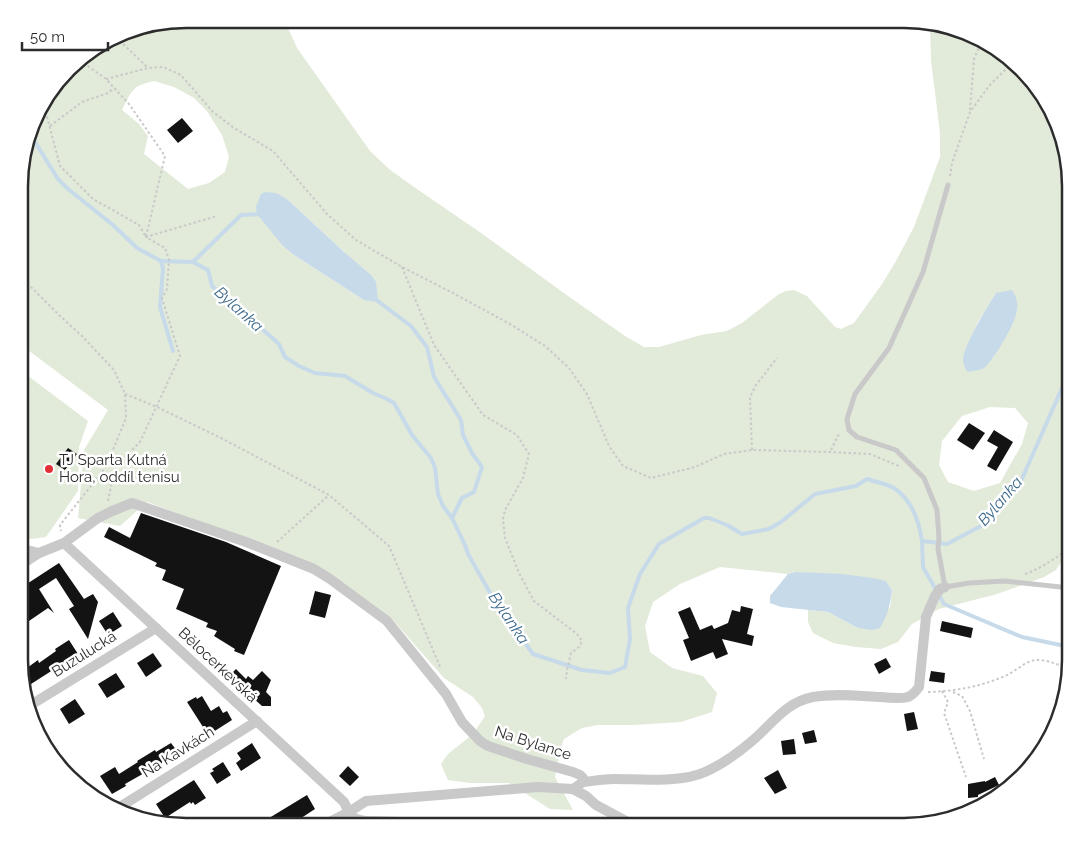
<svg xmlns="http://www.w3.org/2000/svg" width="1089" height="845" font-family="Raleway,sans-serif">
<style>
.green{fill:#e2ead9;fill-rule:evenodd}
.water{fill:#c6daea}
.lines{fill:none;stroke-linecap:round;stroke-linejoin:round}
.stream{stroke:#c6daea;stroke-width:4}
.building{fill:#131313}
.path{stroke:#c9c9c9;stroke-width:2;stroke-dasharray:2.5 2.5;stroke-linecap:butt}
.lane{stroke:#c9c9c9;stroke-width:5}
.street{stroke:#c9c9c9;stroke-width:10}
.poi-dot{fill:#e13037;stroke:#fff;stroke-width:2}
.labels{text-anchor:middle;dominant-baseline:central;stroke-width:5;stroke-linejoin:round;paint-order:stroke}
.poi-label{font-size:15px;fill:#2c2c2c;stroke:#fff;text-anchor:start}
.street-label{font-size:15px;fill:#2c2c2c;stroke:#fff}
.water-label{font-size:16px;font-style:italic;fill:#3d6a8c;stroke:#fff}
.rim{fill:none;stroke:#2c2c2c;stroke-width:2.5}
</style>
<rect width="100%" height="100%" fill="#fff"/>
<!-- green -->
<g class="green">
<path d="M 186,19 L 284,19 L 297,48 L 370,151 L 389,169 L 414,187 L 481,233 L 568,296 L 625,336 L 644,347 L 659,347 L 701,335 L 727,331 L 742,323 L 779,294 L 786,291 L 794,290 L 807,296 L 835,327 L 841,329 L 854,323 L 882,284 L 896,261 L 914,227 L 940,157 L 940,134 L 935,92 L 931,61 L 930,23 L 967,31 L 1014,60 L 1053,112 L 1070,185 L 1070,547 L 1056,570 L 1044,577 L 997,594 L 939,609 L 912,624 L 898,642 L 881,649 L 856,647 L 833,643 L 813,633 L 808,622 L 808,610 L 828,612 L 858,628 L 890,608 L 892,590 L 886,581 L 795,572 L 788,574 L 720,567 L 680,584 L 653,602 L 645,626 L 650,652 L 672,668 L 703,676 L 717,693 L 712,712 L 681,722 L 634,725 L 598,725 L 582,728 L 564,739 L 561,747 L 555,777 L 573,810 L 550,809 L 509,783 L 470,783 L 448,780 L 441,764 L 448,754 L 473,734 L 485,716 L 482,708 L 473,697 L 444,678 L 393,620 L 265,546 L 147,502 L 120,526 L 78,518 L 84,450 L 108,410 L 20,344 L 20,163 L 41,102 L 76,60 L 132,28 ZM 154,81 L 174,87 L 194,98 L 207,111 L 222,135 L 229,157 L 225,172 L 209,183 L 188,189 L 144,154 L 148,136 L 139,124 L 122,110 C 132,91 131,86 154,81 ZM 287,199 L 344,252 L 364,300 L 294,255 L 283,246 ZM 996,293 L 1017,311 L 1008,332 L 993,358 L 965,353 L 978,322 ZM 990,407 L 1015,408 L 1028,423 L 1022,444 L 1000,483 L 974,491 L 948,482 L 939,465 L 942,441 L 962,416 Z"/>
<polygon points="20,370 88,421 79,447 78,491 46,537 31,539 19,537"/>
</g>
<!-- water -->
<g class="water">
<polygon points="265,192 276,193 287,199 344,252 371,275 376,282 378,302 364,300 294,255 283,246 257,214 256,207 261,194"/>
<path d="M 1012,290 C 1016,296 1018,302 1017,309 C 1017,321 994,360 984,368 C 980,370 973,371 968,372 C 965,369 964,366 963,361 C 963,346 987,307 996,293 Z"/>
<path d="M 795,572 L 842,574 L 873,578 L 886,581 L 892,590 C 890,606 888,614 880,628 L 872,630 L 858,628 L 828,612 L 781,607 L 770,603 L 770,596 L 788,574 Z"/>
</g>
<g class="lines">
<!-- stream -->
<g class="stream">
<path d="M 30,134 L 58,179 L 68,189 L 113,225 L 137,248 L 161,261 L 193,262 L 208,270 L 212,286 L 251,319 L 279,344 L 285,357 L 299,366 L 315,373 L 345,376 L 373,393 L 387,399 L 394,403 L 412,435 L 431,458 L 435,468 L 438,494 L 443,506 L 452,518 L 465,545 L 468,554 L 493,598 L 533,654 L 582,670 L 610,673 L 625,667 L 630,639 L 628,608 L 640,574 L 659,544 L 704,518 L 709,518 L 727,525 L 742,534 L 769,529 L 781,522 L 815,494 L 856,486 L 867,479 C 876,482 887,484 894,488 C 912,500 919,521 922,541 L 947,544 L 981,526 L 1021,481 L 1070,370"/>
<polyline points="161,261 163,269 160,307 173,351"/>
<polyline points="193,262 241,215 263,214"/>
<polyline points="375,299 411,326 427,347 434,377 461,420 463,435 472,453 482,467 474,492 462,498 452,518"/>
<polyline points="922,541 923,567 944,604 1022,637 1070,647"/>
</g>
</g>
<!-- building -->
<g class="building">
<polygon points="182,118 193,131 178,143 167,130"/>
<polygon points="969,423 985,433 973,450 957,440"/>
<polygon points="994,430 1013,442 996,471 987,466 998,447 987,441"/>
<polygon points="68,448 77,454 65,470 56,464"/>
<polygon points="141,513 226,542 281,566 244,655 234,651 235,649 214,636 217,631 206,627 208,623 176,609 184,589 162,580 166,570 155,566 157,563 104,537 109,527 130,538"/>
<polygon points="59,563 84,599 93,594 98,602 88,639 69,609 74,606 56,578 39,589 54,613 48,608 29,621 19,606 19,589"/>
<polygon points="315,591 331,595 325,618 309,614"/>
<polygon points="741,606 753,609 747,634 754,636 752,646 722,639 728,654 716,659 713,652 691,661 683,640 689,638 678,612 690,607 700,630 712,625 714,629 728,623 732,610 740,612"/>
<polygon points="113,612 122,626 108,635 99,621"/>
<polygon points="942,621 973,628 971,638 940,631"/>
<polygon points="69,640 78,654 31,684 28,680 25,682 20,673 38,660 39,663 56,651 55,649"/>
<polygon points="153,653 162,666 146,677 137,663"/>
<polygon points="886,658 891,667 879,674 874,664"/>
<polygon points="236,669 246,679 248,676 253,680 262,671 271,680 266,692 271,697 271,706 262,706 252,697 250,699 227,678"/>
<polygon points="931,671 945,673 944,683 929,681"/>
<polygon points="116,673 125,687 107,698 98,684"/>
<polygon points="202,696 211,711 219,706 223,713 227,711 232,720 210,734 205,726 203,727 187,702 196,697 197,699"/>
<polygon points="75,699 85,714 69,724 60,709"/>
<polygon points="914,712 918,729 907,731 904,714"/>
<polygon points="814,730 817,742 805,744 802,733"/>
<polygon points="794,739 796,754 783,755 781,741"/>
<polygon points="171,743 177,751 162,762 162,763 125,784 126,786 112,794 100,776 115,767 119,774 138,762 137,761 155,750 156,752"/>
<polygon points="252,743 261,758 241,771 236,763 241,759 237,753"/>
<polygon points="223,762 231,775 217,784 210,773 214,771 212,769"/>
<polygon points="348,766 359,777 350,786 339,776"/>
<polygon points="778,770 787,788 775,794 764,778"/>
<polygon points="995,777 999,785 978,795 978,797 968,798 968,784 985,781 985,782"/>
<polygon points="194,780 206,798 195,805 193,802 191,804 190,802 165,818 156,804"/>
<polygon points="307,795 315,809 289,826 256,826"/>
</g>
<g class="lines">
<!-- path -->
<g class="path">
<polyline points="116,37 148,68"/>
<polyline points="106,79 148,68 163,67 181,75 213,112 234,128 273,151 327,214 356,240 402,267 451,292 510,324 545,346 569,368 587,394 609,446 623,466 651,478 695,467 724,454 752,450 830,452 870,454 899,466"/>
<polyline points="45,97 44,105 60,166 93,199 139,225 146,237 165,156 129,104 106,79 78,59"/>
<polyline points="970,110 974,59 982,40"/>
<polyline points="50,126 82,102 108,93 114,88"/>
<polyline points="950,176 952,163 970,112 989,86 1014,61"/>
<polyline points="402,267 434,345 483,415 517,435 529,454 523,478 505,510 503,519 505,538 519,573 534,601 577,634 582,641 579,647 571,653 567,670 566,679"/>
<polyline points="20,276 61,317 81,335 114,370 125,394 126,418 106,467 60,525 61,531"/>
<polyline points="125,394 157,407 221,438 329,495 389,546 441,669"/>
<polyline points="752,450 750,397 756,385 777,358"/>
<polyline points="831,450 840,432"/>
<polyline points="108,501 116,463 122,460 140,442 180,356 162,298 167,289 169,260 165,248 146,237 217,216"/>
<polyline points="277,542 329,495"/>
<path d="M 1025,574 C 1042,568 1056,558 1070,547"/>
<polyline points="942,691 948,702 944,713 966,777"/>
<path d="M 928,692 C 956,691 979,687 1005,676 C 1015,672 1025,661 1036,660 C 1047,659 1059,666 1070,668"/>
<polyline points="953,692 962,696 970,711 984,759"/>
</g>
<!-- lane -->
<polyline class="lane" points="948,185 923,272 889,348 855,394 847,419 849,430 857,437 896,450 924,478 937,510 939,538 938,549 945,587 969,583 1005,581 1070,588"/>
<!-- street -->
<g class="street">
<path d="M 64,543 L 344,802 C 350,815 351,819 366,821 L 434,823 L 441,826"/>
<polyline points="19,548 39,553"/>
<polyline points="19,566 39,553 64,543 98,518 110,512 132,503 246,542 314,569 330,579 387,621 446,694 462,722 480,741 488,746 527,759 573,772 580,775 583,778 583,782"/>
<polyline points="29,706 156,628"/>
<path d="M 583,782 C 593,781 604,779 614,779 C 640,779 681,783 705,772 C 721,765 738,753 752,741 C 772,724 786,702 813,697 C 835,693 859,696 881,697 C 890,698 900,699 908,697 C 913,695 916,691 919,687 L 926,617 L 935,596 L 940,589 L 945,587"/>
<polyline points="573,789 586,796 596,805 635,826"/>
<polyline points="115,810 257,721"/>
<polyline points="322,826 349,812 366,801 538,787 573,789 583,782"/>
</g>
</g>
<!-- markers -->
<circle class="poi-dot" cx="49" cy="469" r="5"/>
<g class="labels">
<!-- poi labels -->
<g class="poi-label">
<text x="59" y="460">TJ Sparta Kutná<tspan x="59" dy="17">Hora, oddíl tenisu</tspan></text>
</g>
<!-- street labels -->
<g class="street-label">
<text transform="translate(84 654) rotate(-32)">Buzulucká</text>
<text transform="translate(218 665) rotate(43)">Bělocerkevská</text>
<text transform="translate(533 743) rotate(18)">Na Bylance</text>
<text transform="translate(178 752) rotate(-32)">Na Kavkách</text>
</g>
<!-- water labels -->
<g class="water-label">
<text transform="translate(239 309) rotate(42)">Bylanka</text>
<text transform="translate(1000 501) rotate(-49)">Bylanka</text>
<text transform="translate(509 618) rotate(56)">Bylanka</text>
</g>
</g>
<!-- crop -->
<path d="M0 0H1089V845H0ZM186 28H904A158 158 0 0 1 1062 186V660A158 158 0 0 1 904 818H186A158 158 0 0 1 28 660V186A158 158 0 0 1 186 28Z" fill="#fff" fill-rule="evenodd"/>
<path class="rim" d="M186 28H904A158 158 0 0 1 1062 186V660A158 158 0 0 1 904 818H186A158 158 0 0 1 28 660V186A158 158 0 0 1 186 28Z"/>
<!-- scale -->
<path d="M22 42v8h86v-8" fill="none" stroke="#2c2c2c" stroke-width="2.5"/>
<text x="30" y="42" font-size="15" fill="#2c2c2c" stroke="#ffffff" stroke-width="4" paint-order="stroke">50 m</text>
</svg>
